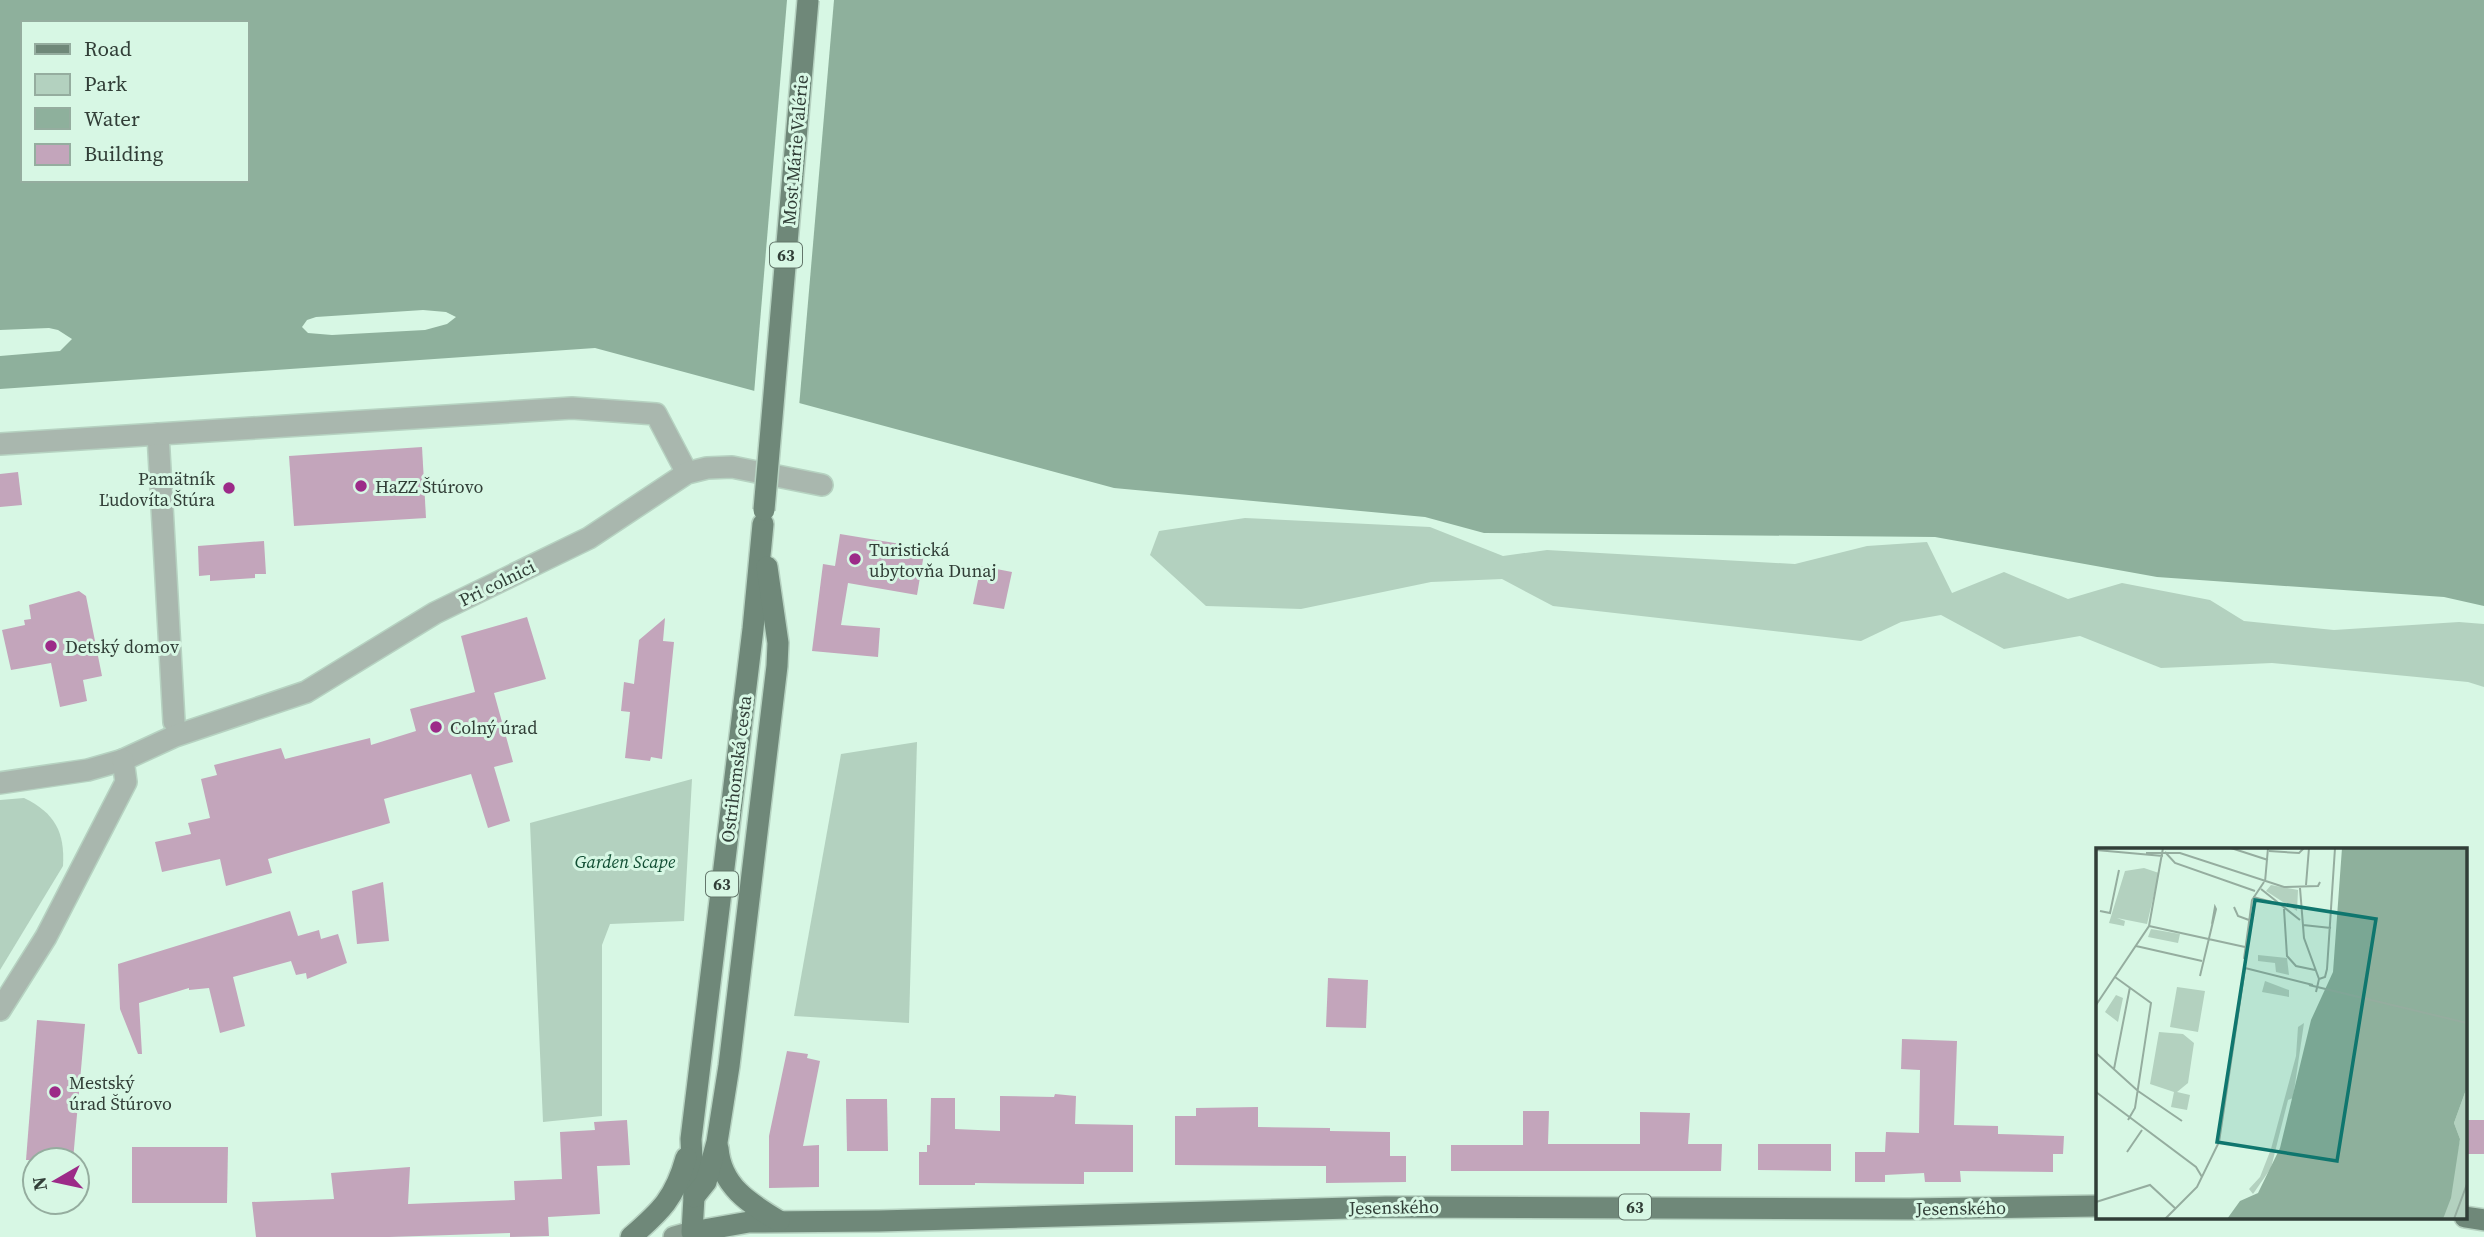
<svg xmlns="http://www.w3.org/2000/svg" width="2484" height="1237" font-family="'Source Serif 4',serif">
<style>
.green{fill:#b3d1bf}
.water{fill:#8eb09c;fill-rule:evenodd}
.pier{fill:#d7f7e4}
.building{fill:#c3a5bb}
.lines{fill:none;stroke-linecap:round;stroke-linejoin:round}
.street-casing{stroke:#b6d2c1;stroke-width:24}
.secondary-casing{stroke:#b6d2c1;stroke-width:24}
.primary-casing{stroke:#b6d2c1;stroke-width:24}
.street{stroke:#a9b7ae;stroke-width:21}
.secondary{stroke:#879c8f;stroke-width:21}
.primary{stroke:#6f8879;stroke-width:21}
.primary-bridge-casing{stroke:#b6d2c1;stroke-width:24;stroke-linecap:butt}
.primary-bridge{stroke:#6f8879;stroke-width:21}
.poi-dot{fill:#9c2b88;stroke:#d7f7e4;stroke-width:2.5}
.labels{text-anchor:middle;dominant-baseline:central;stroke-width:6;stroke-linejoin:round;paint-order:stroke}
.shield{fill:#d7f7e4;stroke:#63766b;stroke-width:2}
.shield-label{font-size:16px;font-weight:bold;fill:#313e37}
.street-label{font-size:18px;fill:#313e37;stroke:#d7f7e4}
.poi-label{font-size:18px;fill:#313e37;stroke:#d7f7e4;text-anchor:start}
.park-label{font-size:18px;font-style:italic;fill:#114e33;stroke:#d7f7e4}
.inset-road{fill:none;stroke:#95ad9f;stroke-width:2}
.view{fill:#0f766e;fill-opacity:0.15;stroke:#0f766e;stroke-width:3.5}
.inset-edge{fill:none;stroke:#313e37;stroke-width:3.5}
</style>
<rect width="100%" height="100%" fill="#d7f7e4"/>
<!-- green -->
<g class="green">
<polygon points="1245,518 1430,527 1503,556 1547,550 1795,564 1867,546 1927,542 1952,593 2004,572 2068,599 2122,583 2210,600 2244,621 2334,630 2459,622 2484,624 2484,687 2468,682 2272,663 2161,668 2080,636 2004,649 1941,615 1901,622 1861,641 1553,606 1502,579 1431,582 1301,609 1206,606 1150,555 1159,531"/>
<polygon points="917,742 909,1023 794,1016 841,754"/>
<polygon points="692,779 684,921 610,924 602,945 602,1116 543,1122 530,823"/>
<path d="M 24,798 C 55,813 65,832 63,866 L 0,970 L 0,800 Z"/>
</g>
<!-- water -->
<path class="water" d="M 0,0 L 2484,0 L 2484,606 L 2444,597 L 2157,577 L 1935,537 L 1484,533 L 1425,517 L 1114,488 L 595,348 L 0,389 ZM 23,23 L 247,23 L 247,180 L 23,180 Z"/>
<!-- pier -->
<g class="pier">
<polygon points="787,0 834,0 799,407 754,394"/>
<polygon points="423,310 446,312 456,317 447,324 425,330 332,335 308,333 302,327 307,320 316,317"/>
<polygon points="49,328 58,330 72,339 60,351 0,356 0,330"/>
</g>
<!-- building -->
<g class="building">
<polygon points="422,447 426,518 294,526 289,456"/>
<polygon points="18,472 22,505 0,507 0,474"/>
<polygon points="840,534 925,548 917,595 848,583 841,625 880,628 878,657 812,651 823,564 835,566"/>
<polygon points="264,541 266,574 255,574 255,578 210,581 210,575 199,576 198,546"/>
<polygon points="981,566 1012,572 1004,609 973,604"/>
<polygon points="79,591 86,596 102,676 83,680 87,701 60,707 51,663 11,670 2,630 25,625 24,620 31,619 29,605"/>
<polygon points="527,617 546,679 494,693 513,762 494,767 510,821 488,828 471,774 384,799 390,823 268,859 272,873 226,886 220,859 162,872 155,842 191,834 188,823 210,818 201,779 217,775 214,765 281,748 285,759 370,738 371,745 416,731 410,709 475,692 461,636"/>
<polygon points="665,618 663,641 674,642 662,759 651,757 650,761 625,758 630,712 621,711 624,682 634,684 639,640"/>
<polygon points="383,882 389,941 357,944 352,891"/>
<polygon points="290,911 298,936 319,930 321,939 338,934 347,963 307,979 306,973 296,975 291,961 233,977 245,1026 220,1033 209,988 189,990 189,988 139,1003 142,1054 138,1054 120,1009 118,964"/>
<polygon points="1328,978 1368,980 1366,1028 1326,1027"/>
<polygon points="37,1020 85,1024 73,1160 26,1160"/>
<polygon points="1902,1039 1957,1041 1954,1125 1998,1126 1998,1134 2064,1136 2063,1154 2053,1154 2053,1172 1960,1171 1961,1182 1925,1182 1924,1173 1885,1175 1885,1182 1855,1182 1855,1152 1885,1152 1886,1132 1919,1133 1920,1070 1901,1069"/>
<polygon points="787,1051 808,1054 807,1058 820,1061 803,1146 819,1145 819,1187 769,1188 769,1136"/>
<polygon points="1055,1094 1076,1096 1075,1124 1133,1125 1133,1172 1084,1172 1084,1184 975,1183 975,1185 919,1185 919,1152 927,1152 927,1145 930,1145 931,1098 955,1098 955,1129 1000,1131 1000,1096 1054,1097"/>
<polygon points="846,1099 887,1099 888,1151 847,1151"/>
<polygon points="1258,1107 1258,1127 1330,1128 1330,1131 1390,1132 1390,1156 1406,1156 1406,1182 1326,1183 1326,1166 1175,1165 1175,1116 1196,1116 1196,1108"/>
<polygon points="1523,1111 1549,1111 1548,1144 1640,1144 1640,1112 1690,1113 1688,1144 1722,1144 1721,1171 1451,1171 1451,1145 1523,1145"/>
<polygon points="627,1120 630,1165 597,1166 600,1214 548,1217 549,1236 510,1237 510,1233 389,1237 256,1237 252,1202 334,1199 331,1173 410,1167 408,1204 515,1200 514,1181 562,1179 560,1132 595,1130 594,1122"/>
<rect x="2465" y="1120" width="19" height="34"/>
<polygon points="1758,1144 1831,1144 1831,1171 1758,1170"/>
<polygon points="132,1147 228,1147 227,1203 132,1203"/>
</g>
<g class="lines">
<!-- street casing -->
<g class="street-casing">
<g id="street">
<polyline points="158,434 174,722"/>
<polyline points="0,444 572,408 656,414 687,473"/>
<polyline points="0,783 88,770 123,760 175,736 306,692 435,613 589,538 687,473 707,468 732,467 822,485"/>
<polyline points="0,1010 46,937 126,782 123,760"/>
</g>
</g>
<!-- secondary casing -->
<g class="secondary-casing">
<polyline id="secondary" points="674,1237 692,1232"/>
</g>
<!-- primary casing -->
<g class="primary-casing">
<g id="primary">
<polyline points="763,524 753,629 691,1139 694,1197 692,1232 749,1222 879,1221 1386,1207 1909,1209 2097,1206"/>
<path d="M 718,1148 C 721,1186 749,1203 779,1221"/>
<polyline points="694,1197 706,1182 717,1142 729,1066 777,666 778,643 767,567"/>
<polyline points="2465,1217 2484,1220"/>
<path d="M 631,1237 C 661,1211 675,1198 686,1158"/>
</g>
</g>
<!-- street -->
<use href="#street" class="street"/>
<!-- secondary -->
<use href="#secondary" class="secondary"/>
<!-- primary -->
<use href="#primary" class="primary"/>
<!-- primary-bridge casing -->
<g class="primary-bridge-casing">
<polyline id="primary-bridge" points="764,510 808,0"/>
</g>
<!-- primary-bridge -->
<use href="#primary-bridge" class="primary-bridge"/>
</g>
<!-- markers -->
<g class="poi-dot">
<circle cx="361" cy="486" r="7"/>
<circle cx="229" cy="488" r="7"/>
<circle cx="855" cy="559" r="7"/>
<circle cx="51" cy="646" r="7"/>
<circle cx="436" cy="727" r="7"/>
<circle cx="55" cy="1092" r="7"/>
</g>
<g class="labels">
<!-- shield labels -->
<g class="shield">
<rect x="770" y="242.5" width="32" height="25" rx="5"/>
<rect x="706" y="871.5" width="32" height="25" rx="5"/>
<rect x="1619" y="1194.5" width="32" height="25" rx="5"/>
</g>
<g class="shield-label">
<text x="786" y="255">63</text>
<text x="722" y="884">63</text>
<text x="1635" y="1207">63</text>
</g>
<!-- street labels -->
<g class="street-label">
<text transform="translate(795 150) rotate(-85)">Most Márie Valérie</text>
<text transform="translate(497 583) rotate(-26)">Pri colnici</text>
<text transform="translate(736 769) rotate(-83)">Ostrihomská cesta</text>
<text transform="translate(1394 1207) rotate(-1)">Jesenského</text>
<text transform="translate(1961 1208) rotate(-1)">Jesenského</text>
</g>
<!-- poi labels -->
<g class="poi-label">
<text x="215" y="478" text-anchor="end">Pamätník<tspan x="215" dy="21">Ľudovíta Štúra</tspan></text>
<text x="375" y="486">HaZZ Štúrovo</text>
<text x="869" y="549">Turistická<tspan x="869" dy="21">ubytovňa Dunaj</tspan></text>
<text x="65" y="646">Detský domov</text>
<text x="450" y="727">Colný úrad</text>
<text x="69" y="1082">Mestský<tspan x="69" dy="21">úrad Štúrovo</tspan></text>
</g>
<!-- park labels -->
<g class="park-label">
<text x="625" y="861">Garden Scape</text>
</g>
</g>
<!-- overview -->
<g transform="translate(2096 848)">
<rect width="371" height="371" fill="#d7f7e4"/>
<path d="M 48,20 L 63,25 L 51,76 L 21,70 L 29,73 L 28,78 L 13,75 L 29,23 ZM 175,37 L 202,42 L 201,63 L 170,43 ZM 55,81 L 84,86 L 82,95 L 52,89 ZM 162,107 L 191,110 L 193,127 L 180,124 L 179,115 L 162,113 ZM 169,133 L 193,142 L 193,149 L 166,144 ZM 81,139 L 109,143 L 102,184 L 74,179 ZM 20,147 L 27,150 L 22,174 L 9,164 ZM 208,175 L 197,250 L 192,252 L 175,320 L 157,346 L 153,341 L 164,329 L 175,301 L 200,208 L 202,179 ZM 63,184 L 87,186 L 98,195 L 92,235 L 81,244 L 94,247 L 91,262 L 75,259 L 78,244 L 54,236 ZM 371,239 L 371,371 L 347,371 L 364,291 L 358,275 Z" fill="#b3d1bf"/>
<path d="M 246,0 L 371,0 L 371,239 L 358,275 L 364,291 L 355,350 L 347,371 L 131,371 L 144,353 L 162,345 L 184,300 L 215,172 L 237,124 Z" fill="#8eb09c"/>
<path class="inset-road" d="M 135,0 L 172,12M 0,2 L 67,8M 173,3 L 203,5 L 208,0M 69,4 L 79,15 L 159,43M 50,5 L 84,5 L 188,39 L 222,38 L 224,34M 169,34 L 172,0M 210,37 L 213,0M 204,40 L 208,90 L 223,131 L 220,144M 165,41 L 204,72M 157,49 L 180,55M 138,59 L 142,68 L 153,72M 188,61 L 191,108 L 200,118 L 219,122M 4,63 L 14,65 L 23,22M 207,77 L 235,80M 53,78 L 149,99M 40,98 L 106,113M 148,111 L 156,52 L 168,34M 104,128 L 120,61 L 119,59 L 116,76M 19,129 L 55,155 L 39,260 L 32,272M 223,131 L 229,129 L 231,121 L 239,0M 213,137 L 371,175M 0,157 L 53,78 L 67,0M 0,205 L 42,243 L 86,273M 18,221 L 34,139M 0,244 L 100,319 L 106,329M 31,304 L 46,282M 0,354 L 54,337 L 80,361M 69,371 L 101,339 L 123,294 L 149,120 L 217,137M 358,371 L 371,336"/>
<path class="view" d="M 159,52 L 280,71 L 241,313 L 121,294 Z"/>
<rect width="371" height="371" class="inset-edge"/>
</g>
<!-- legend -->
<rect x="21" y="21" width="228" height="161" fill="#d7f7e4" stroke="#95ad9f" stroke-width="2"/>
<rect x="35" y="44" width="35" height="10" fill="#6f8879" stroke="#95ad9f" stroke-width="2"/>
<text x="84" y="56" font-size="21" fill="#313e37">Road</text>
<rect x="35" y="74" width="35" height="21" fill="#b3d1bf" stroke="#95ad9f" stroke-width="2"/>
<text x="84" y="91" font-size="21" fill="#313e37">Park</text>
<rect x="35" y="108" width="35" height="21" fill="#8eb09c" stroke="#95ad9f" stroke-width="2"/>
<text x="84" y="126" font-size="21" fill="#313e37">Water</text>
<rect x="35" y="144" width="35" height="21" fill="#c3a5bb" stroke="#95ad9f" stroke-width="2"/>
<text x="84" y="161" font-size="21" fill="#313e37">Building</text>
<!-- north arrow -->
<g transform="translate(56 1181) rotate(261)"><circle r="33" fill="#d7f7e4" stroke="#95ad9f" stroke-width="2"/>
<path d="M0-5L12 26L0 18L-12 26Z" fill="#9c2b88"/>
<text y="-10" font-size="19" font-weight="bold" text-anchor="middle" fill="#313e37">N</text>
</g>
</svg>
